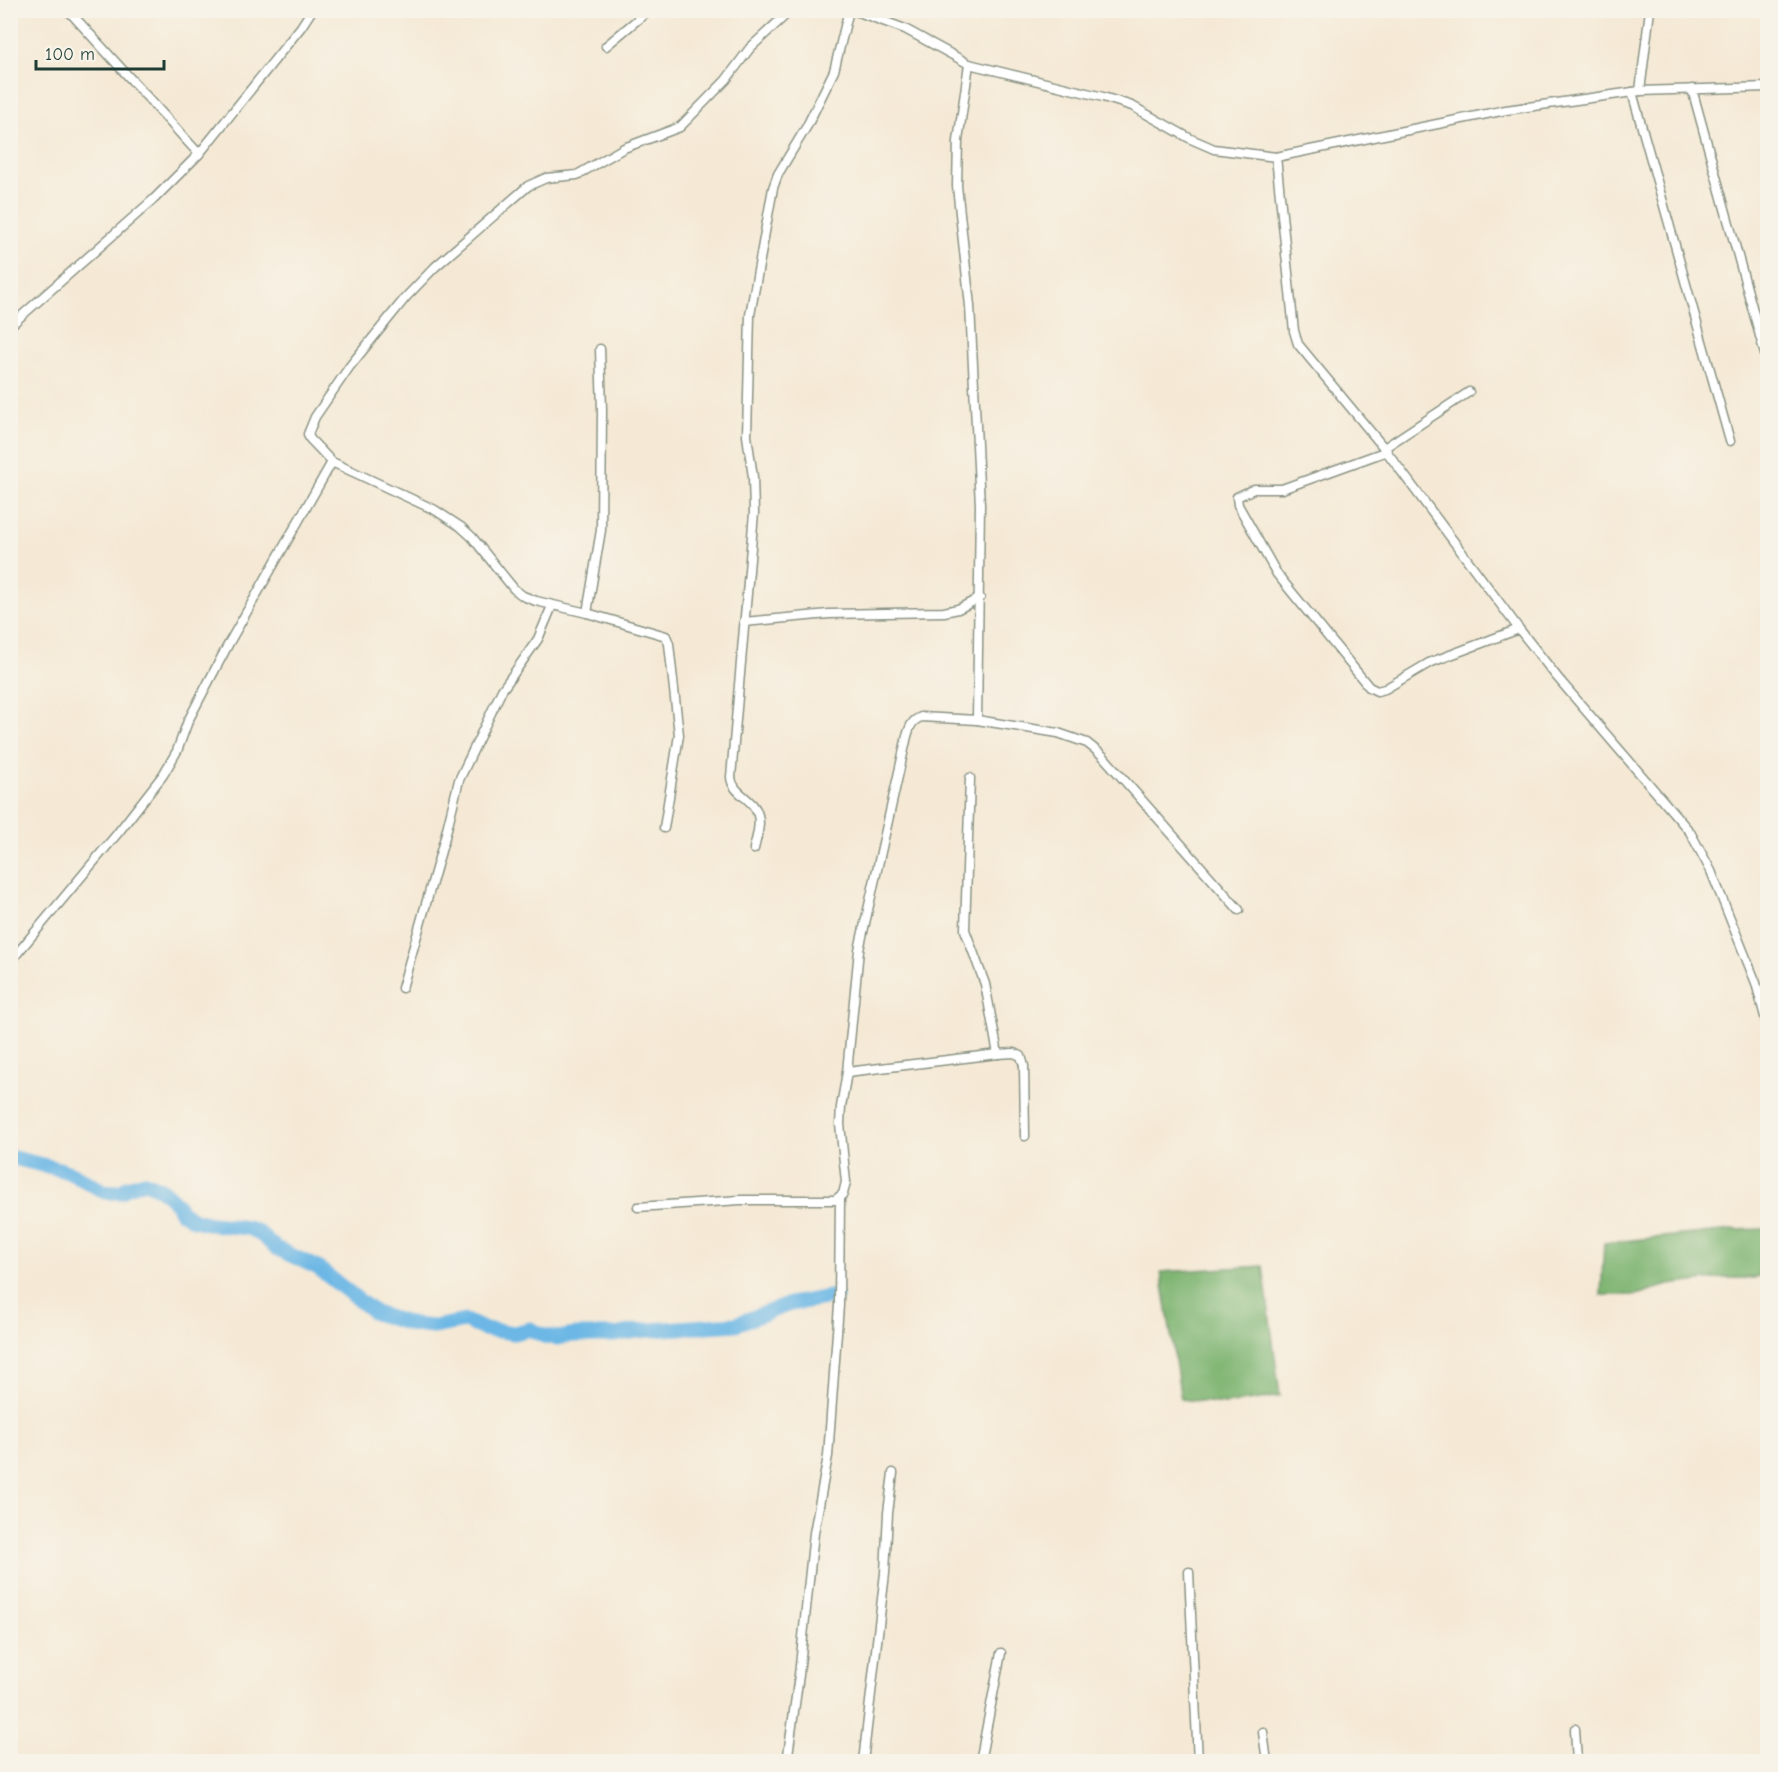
<svg xmlns="http://www.w3.org/2000/svg" width="1778" height="1772" font-family="'Comic Neue',sans-serif">
<style>
.forest{fill:#80b673;stroke:#507a54;stroke-width:1.5}
.lines{fill:none;stroke-linecap:round;stroke-linejoin:round}
.river{stroke:#6cb7e5;stroke-width:15}
.minor-casing{stroke:#8a9384;stroke-width:11}
.minor{stroke:#fff;stroke-width:8}
</style>
<rect width="100%" height="100%" fill="#f7f3e8"/>
<filter id="ink" filterUnits="userSpaceOnUse"><feTurbulence type="fractalNoise" baseFrequency=".0167" numOctaves="2"/><feDisplacementMap in="SourceGraphic" scale="12" xChannelSelector="R" yChannelSelector="G"/><feConvolveMatrix kernelMatrix="1 2 1 2 8 2 1 2 1" color-interpolation-filters="sRGB"/></filter>
<filter id="wash" filterUnits="userSpaceOnUse"><feTurbulence type="fractalNoise" baseFrequency=".008" numOctaves="4" result="noise"/><feDisplacementMap in="SourceGraphic" scale="24" xChannelSelector="R" yChannelSelector="G"/><feGaussianBlur stdDeviation="1.35" result="paint"/><feColorMatrix in="noise" values="0 0 0 0 0 0 0 0 0 0 0 0 0 0 0 0 0 1.4 0 .05"/><feComposite in="paint" operator="in"/></filter>
<g filter="url(#wash)">
<rect width="100%" height="100%" fill="#f5e9d5"/>
<!-- forest -->
<g class="forest">
<polygon points="1767,1229 1767,1272 1754,1278 1722,1278 1668,1285 1636,1295 1601,1295 1604,1243 1732,1230"/>
<polygon points="1263,1266 1280,1396 1226,1404 1181,1399 1161,1272"/>
</g>
<g class="lines">
<!-- river -->
<polyline class="river" points="10,1157 59,1169 73,1174 105,1192 121,1192 127,1187 145,1182 161,1189 177,1204 181,1212 194,1220 212,1224 248,1228 258,1232 276,1248 318,1268 375,1313 413,1325 434,1327 465,1321 484,1329 514,1333 530,1329 544,1336 558,1338 573,1335 615,1335 636,1331 736,1324 790,1304 836,1296"/>
</g>
</g>
<g filter="url(#ink)">
<g class="lines">
<!-- minor casing -->
<g class="minor-casing">
<g id="minor">
<polyline points="68,10 199,154"/>
<polyline points="853,10 905,29 969,64 1103,97 1132,106 1191,139 1214,149 1276,157 1506,110 1640,91 1768,87"/>
<polyline points="606,46 649,10"/>
<polyline points="969,64 958,141 957,186 970,306 980,505 977,720"/>
<polyline points="1692,89 1768,365"/>
<polyline points="1640,91 1650,10"/>
<polyline points="1632,92 1730,441"/>
<polyline points="1276,157 1294,331 1298,344 1384,448 1519,629 1557,677 1690,832 1711,871 1756,983 1768,1028"/>
<polyline points="10,326 154,199 199,154 301,27 312,10"/>
<polyline points="1384,448 1469,392"/>
<polyline points="1387,451 1282,489 1254,489 1237,497 1238,505 1277,574 1369,687 1377,691 1385,689 1429,663 1519,629"/>
<polyline points="587,613 601,530 602,410 600,349"/>
<polyline points="744,622 829,614 944,612 958,609 980,598"/>
<polyline points="970,778 965,930 985,984 998,1054"/>
<polyline points="664,828 679,735 669,644 666,636 587,613 536,601 523,596 514,589 472,537 461,527 435,510 332,462 310,439 308,434 315,417 350,366 406,297 435,267 528,186 546,178 577,175 624,148 680,127 726,80 750,48 791,10"/>
<path d="M 754,849 C 756,839 761,826 758,815 C 754,798 732,794 731,777 L 754,513 L 753,477 L 747,436 L 750,315 L 773,188 L 778,174 L 807,126 L 834,71 L 849,10"/>
<polyline points="10,962 117,834 163,775 177,751 188,721 229,643 332,462"/>
<polyline points="402,988 445,837 459,780 502,690 538,639 552,606"/>
<polyline points="847,1072 998,1054 1014,1053 1021,1056 1024,1066 1025,1136"/>
<path d="M 638,1207 L 740,1200 L 835,1200 L 843,1194 L 846,1182 L 840,1124 L 841,1107 L 847,1072 L 859,950 L 907,736 C 910,727 911,721 921,717 L 977,720 L 1058,733 L 1087,743 L 1102,755 L 1239,910"/>
<polyline points="1189,1572 1198,1762"/>
<polyline points="1575,1729 1577,1762"/>
<polyline points="1263,1732 1267,1762"/>
<polyline points="787,1762 799,1675 814,1533 828,1456 839,1305 840,1198"/>
<polyline points="863,1762 885,1573 888,1513 893,1473"/>
<polyline points="980,1762 1001,1653"/>
</g>
</g>
<!-- minor -->
<use href="#minor" class="minor"/>
</g>
</g>
<!-- margin -->
<rect width="1778" height="1772" fill="none" stroke="#f7f3e8" stroke-width="36"/>
<!-- scale -->
<path d="M36 60v9h128v-9" fill="none" stroke="#1f3d34" stroke-width="3"/>
<text x="45" y="60" font-size="18" fill="#1f3d34" stroke="#f7f3e8" stroke-width="4.5" paint-order="stroke">100 m</text>
</svg>
